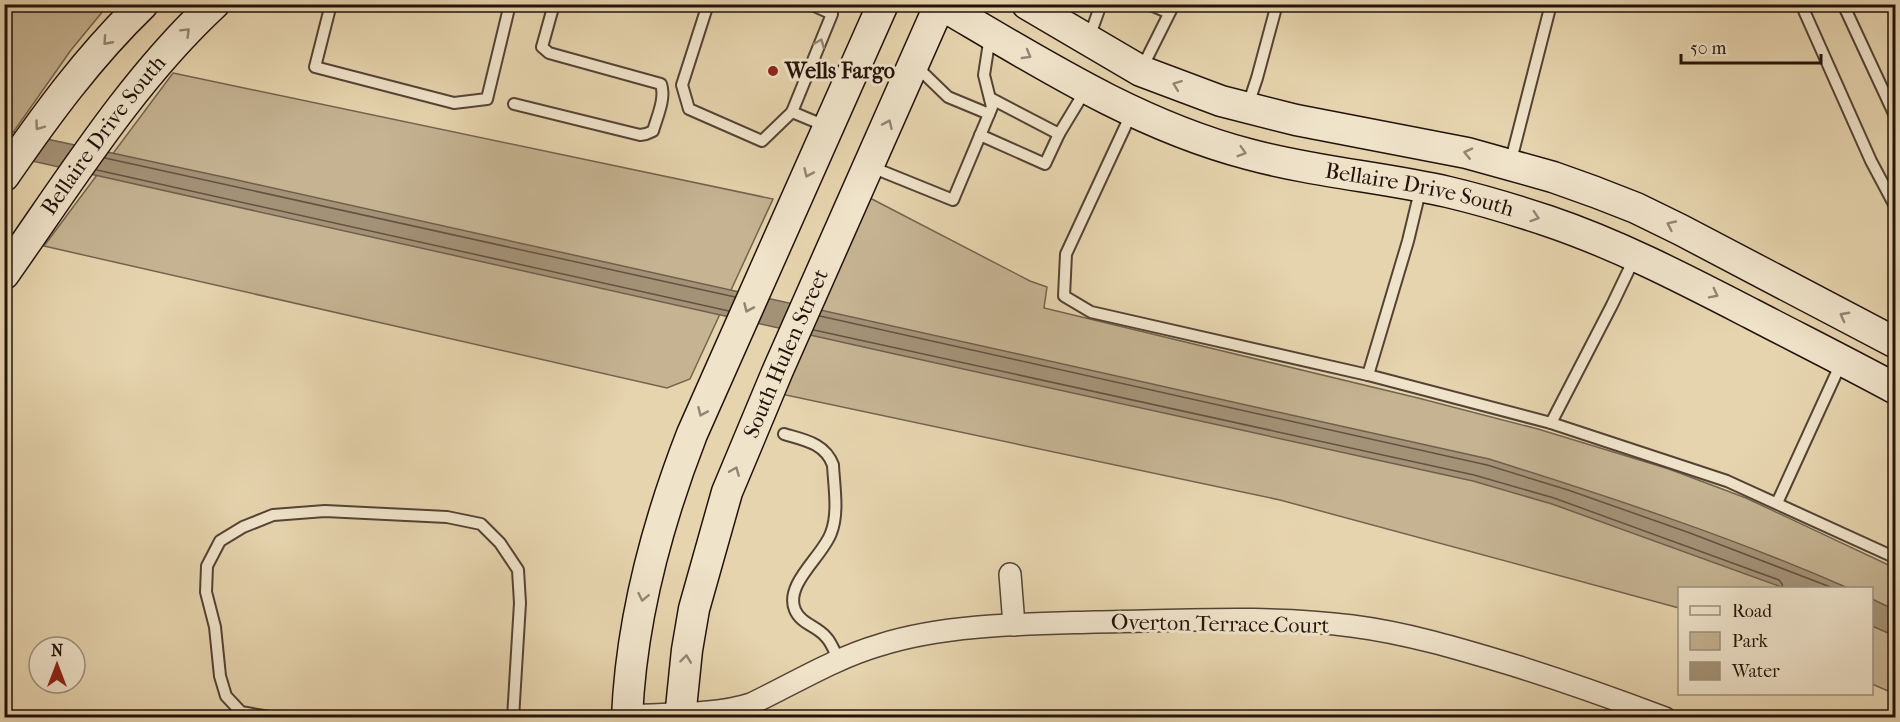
<svg xmlns="http://www.w3.org/2000/svg" width="1900" height="722" font-family="'IM FELL French Canon',serif">
<style>
.green{fill:#c5b392;stroke:#74634e;stroke-width:1.5}
.water{fill:#a49277;stroke:#705f4c;stroke-width:1.5}
.lines{fill:none;stroke-linecap:round;stroke-linejoin:round}
.shore{stroke:#645241;stroke-width:1.5}
.service-casing{stroke:#544334;stroke-width:14}
.minor-casing{stroke:#544334;stroke-width:24}
.secondary-casing{stroke:#23130b;stroke-width:33}
.service{stroke:#efe3ca;stroke-width:10}
.minor{stroke:#efe3ca;stroke-width:21}
.secondary{stroke:#efe3ca;stroke-width:30}
.oneway{stroke:#938574}
.poi-dot{fill:#8f2418;stroke:#efe3ca;stroke-width:2}
.labels{text-anchor:middle;dominant-baseline:central;stroke-width:6;stroke-linejoin:round;paint-order:stroke}
.poi-label{font-size:22px;font-weight:bold;fill:#23130b;stroke:#efe3ca;text-anchor:start}
.street-label{font-size:22px;fill:#23130b;stroke:#efe3ca}
</style>
<rect width="100%" height="100%" fill="#e6d4ae"/>
<filter id="stains"><feTurbulence type="fractalNoise" baseFrequency=".00333" numOctaves="4"/><feColorMatrix values="0 0 0 0 .2 0 0 0 0 .09 0 0 0 0 .02 0 0 0 .5 -.17"/></filter>
<radialGradient id="worn" r=".72"><stop offset=".6" stop-color="#630" stop-opacity="0"/><stop offset="1" stop-color="#630" stop-opacity=".3"/></radialGradient>
<!-- green -->
<g class="green">
<polygon points="108,5 71,50 5,144 5,10"/>
<polygon points="173,73 773,199 690,379 667,388 44,246"/>
<polygon points="870,198 1030,281 1047,287 1044,308 1418,398 1538,429 1669,469 1746,498 1895,568 1895,694 1872,684 1872,588 1680,588 1679,608 1280,500 781,394"/>
</g>
<!-- water -->
<g class="water">
<path d="M 5,130 L 228,178 L 1489,459 C 1610,497 1732,537 1848,588 L 1784,588 L 1552,504 L 1473,481 L 895,354 L 5,155 Z"/>
<polygon points="1872,599 1895,610 1895,636 1872,626"/>
</g>
<g class="lines">
<!-- shore -->
<g class="shore">
<polyline points="105,158 735,297"/>
<polyline points="97,170 729,311"/>
<polyline points="820,316 1487,465 1568,490 1690,533 1833,588"/>
<polyline points="814,330 1474,475 1554,498 1779,580 1782,584 1783,588"/>
</g>
<!-- service casing -->
<g class="service-casing">
<g id="service">
<polyline points="331,4 315,67 454,103 487,99 510,4"/>
<polyline points="708,4 682,85 689,109 762,141 792,112 832,14 810,4"/>
<polyline points="1149,4 1169,13"/>
<polyline points="1801,4 1871,161 1896,208"/>
<polyline points="1843,4 1896,118"/>
<polyline points="1089,38 1101,4"/>
<polyline points="915,65 948,97 989,114"/>
<polyline points="1142,68 1174,4"/>
<polyline points="990,98 1059,134 1085,91"/>
<path d="M 514,104 L 640,135 L 646,134 L 653,131 C 657,117 666,98 661,84 L 549,53 L 542,47 L 554,4"/>
<polyline points="1248,105 1257,78 1277,4"/>
<polyline points="792,112 828,127"/>
<polyline points="1132,112 1066,254 1064,296 1091,312 1368,375 1551,423 1727,481 1896,558"/>
<polyline points="980,135 1045,164 1059,134"/>
<polyline points="1510,164 1551,4"/>
<polyline points="869,166 953,200 992,107 984,75 990,36"/>
<polyline points="1368,375 1408,241 1421,187"/>
<polyline points="1551,423 1612,305 1635,257"/>
<path d="M 784,434 C 804,440 825,443 833,465 C 834,486 839,513 831,533 C 823,556 784,584 795,610 C 801,624 817,626 826,637 C 832,643 835,653 839,661"/>
<polyline points="1777,503 1842,361"/>
<polyline points="275,718 241,712 226,696 220,676 215,627 206,592 207,566 220,541 243,527 273,515 325,511 447,517 481,524 500,543 518,570 520,603 513,718"/>
<polyline points="597,718 627,716"/>
</g>
</g>
<!-- minor casing -->
<g class="minor-casing">
<g id="minor">
<polyline points="1010,574 1014,625"/>
<path d="M 627,716 C 667,713 714,716 751,704 C 793,684 835,658 880,645 C 946,624 1028,624 1096,622 C 1181,621 1268,615 1352,626 C 1407,633 1460,649 1513,665 C 1564,681 1615,699 1665,718"/>
</g>
</g>
<!-- secondary casing -->
<g class="secondary-casing">
<g id="secondary">
<path id="s1" d="M 940,4 C 1039,62 1137,125 1248,154 C 1314,172 1382,177 1448,192 C 1482,200 1515,210 1548,221 C 1619,245 1686,280 1752,314 C 1800,339 1848,363 1896,389"/>
<polyline points="1027,4 1141,71 1221,101 1296,120 1467,153 1553,177 1595,192 1636,208 1681,230 1896,343"/>
<path d="M 4,176 C 46,115 89,56 143,4"/>
<path id="s2" d="M 4,274 C 69,182 131,81 214,4"/>
<path d="M 627,718 C 631,620 657,524 692,434 L 883,4"/>
<path id="s3" d="M 680,718 L 687,650 L 694,609 L 727,492 L 778,370 L 940,4"/>
</g>
</g>
<!-- service -->
<use href="#service" class="service"/>
<!-- minor -->
<use href="#minor" class="minor"/>
<!-- secondary -->
<use href="#secondary" class="secondary"/>
</g>
<!-- one-way arrows -->
<defs><path id="oneway-chevron" d="M-2-3.5L2.5 0L-2 3.5" fill="none" stroke-width="1.6" stroke-linecap="round" stroke-linejoin="round" transform="scale(1.5)"/></defs>
<g class="oneway">
<use href="#oneway-chevron" transform="translate(186 32) rotate(-45)"/>
<use href="#oneway-chevron" transform="translate(107 41) rotate(132)"/>
<use href="#oneway-chevron" transform="translate(820 43) rotate(-68)"/>
<use href="#oneway-chevron" transform="translate(1027 55) rotate(30)"/>
<use href="#oneway-chevron" transform="translate(1177 85) rotate(-159)"/>
<use href="#oneway-chevron" transform="translate(888 124) rotate(-66)"/>
<use href="#oneway-chevron" transform="translate(39 126) rotate(126)"/>
<use href="#oneway-chevron" transform="translate(1242 152) rotate(17)"/>
<use href="#oneway-chevron" transform="translate(1468 153) rotate(-167)"/>
<use href="#oneway-chevron" transform="translate(808 173) rotate(114)"/>
<use href="#oneway-chevron" transform="translate(1535 217) rotate(18)"/>
<use href="#oneway-chevron" transform="translate(1671 225) rotate(-155)"/>
<use href="#oneway-chevron" transform="translate(1714 294) rotate(27)"/>
<use href="#oneway-chevron" transform="translate(748 308) rotate(114)"/>
<use href="#oneway-chevron" transform="translate(1844 316) rotate(-152)"/>
<use href="#oneway-chevron" transform="translate(702 412) rotate(114)"/>
<use href="#oneway-chevron" transform="translate(735 471) rotate(-68)"/>
<use href="#oneway-chevron" transform="translate(643 597) rotate(102)"/>
<use href="#oneway-chevron" transform="translate(686 659) rotate(-83)"/>
</g>
<!-- markers -->
<circle class="poi-dot" cx="773" cy="71" r="6"/>
<g class="labels">
<!-- poi labels -->
<g class="poi-label">
<text x="785" y="71">Wells Fargo</text>
</g>
<!-- street labels -->
<g class="street-label">
<text stroke="none"><textPath href="#s2" startOffset="171">Bellaire Drive South</textPath></text>
<text stroke="none"><textPath href="#s1" startOffset="519">Bellaire Drive South</textPath></text>
<text stroke="none"><textPath href="#s3" startOffset="382">South Hulen Street</textPath></text>
<text transform="translate(1220 624) rotate(1)">Overton Terrace Court</text>
</g>
</g>
<!-- margin -->
<rect width="1900" height="722" fill="none" stroke="#e6d4ae" stroke-width="24"/>
<rect x="6" y="6" width="1888" height="710" fill="none" stroke="#23130b" stroke-width="3"/>
<rect x="12" y="12" width="1876" height="698" fill="none" stroke="#23130b" stroke-width="1.5"/>
<!-- legend -->
<rect x="1678" y="587" width="195" height="108" fill="#efe3ca" stroke="#9d907e" stroke-width="1.5"/>
<rect x="1690" y="606" width="30" height="9" fill="#efe3ca" stroke="#9d907e" stroke-width="1.5"/>
<text x="1732" y="617" font-size="18" fill="#23130b">Road</text>
<rect x="1690" y="632" width="30" height="18" fill="#c5b392" stroke="#9d907e" stroke-width="1.5"/>
<text x="1732" y="647" font-size="18" fill="#23130b">Park</text>
<rect x="1690" y="662" width="30" height="18" fill="#a49277" stroke="#9d907e" stroke-width="1.5"/>
<text x="1732" y="677" font-size="18" fill="#23130b">Water</text>
<!-- north arrow -->
<g transform="translate(57 665)"><circle r="28" fill="#efe3ca" stroke="#9d907e" stroke-width="1.5"/>
<path d="M0-4.5L10 22L0 15L-10 22Z" fill="#8f2418"/>
<text y="-9" font-size="16" font-weight="bold" text-anchor="middle" fill="#23130b">N</text>
</g>
<!-- scale -->
<path d="M1681 54v9h140v-9" fill="none" stroke="#23130b" stroke-width="3"/>
<text x="1690" y="54" font-size="18" fill="#23130b" stroke="#efe3ca" stroke-width="4.5" paint-order="stroke">50 m</text>
<rect width="100%" height="100%" filter="url(#stains)"/>
<rect width="100%" height="100%" fill="url(#worn)"/>
</svg>
